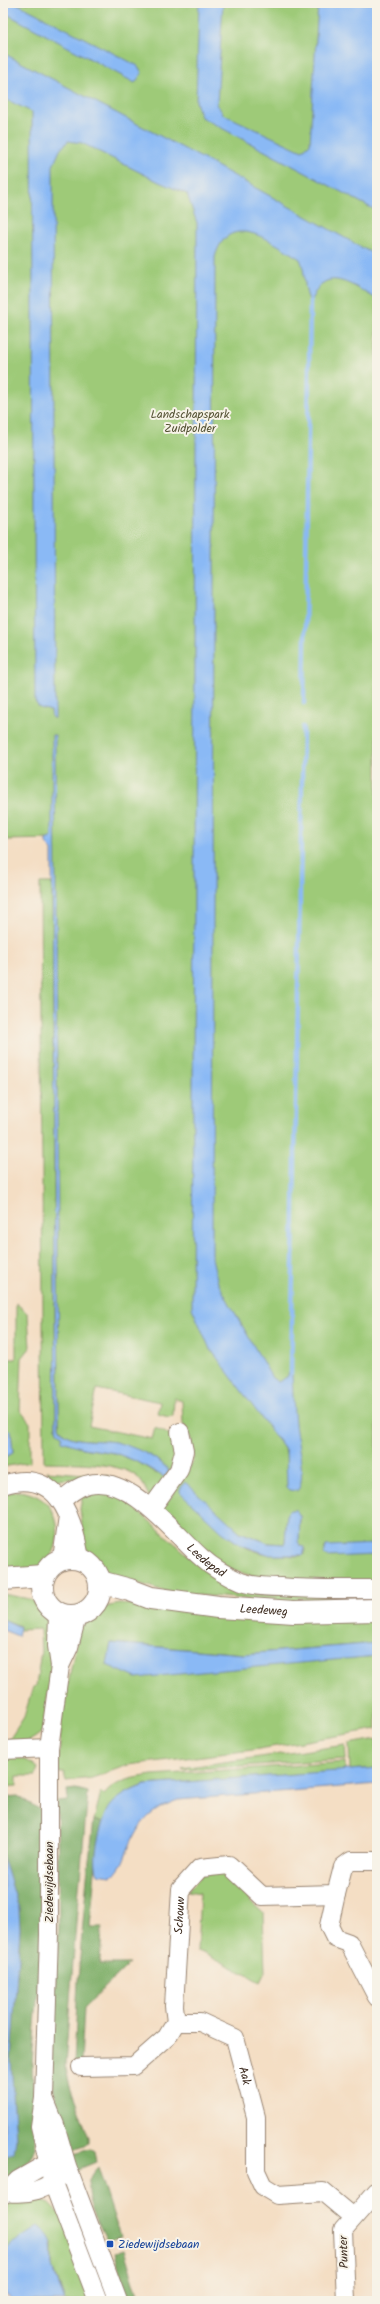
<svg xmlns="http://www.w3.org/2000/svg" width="380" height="2304" font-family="Kalam,sans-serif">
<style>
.green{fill:#9eca78;stroke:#6c7a4b;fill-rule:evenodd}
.forest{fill:#7eae68;stroke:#5c6c43}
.water{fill:#8ab9f5;stroke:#62728a}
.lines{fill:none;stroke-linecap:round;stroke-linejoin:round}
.stream{stroke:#8ab9f5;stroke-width:4.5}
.minor-casing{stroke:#988471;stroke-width:20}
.major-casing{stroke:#988471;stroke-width:24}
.minor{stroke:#fff;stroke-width:18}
.major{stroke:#fff;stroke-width:22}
.transit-dot{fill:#1a4fb4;stroke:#f7f3e8;stroke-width:1.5}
.labels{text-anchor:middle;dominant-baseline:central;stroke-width:4;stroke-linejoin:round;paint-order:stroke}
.park-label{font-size:12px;fill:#545234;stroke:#f7f3e8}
.street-label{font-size:12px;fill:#3b2a1e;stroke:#f7f3e8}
.transit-label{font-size:12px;fill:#164399;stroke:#f7f3e8;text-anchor:start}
</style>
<rect width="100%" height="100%" fill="#f7f3e8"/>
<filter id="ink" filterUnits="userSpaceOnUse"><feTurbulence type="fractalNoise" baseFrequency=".025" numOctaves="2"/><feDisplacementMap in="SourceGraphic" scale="8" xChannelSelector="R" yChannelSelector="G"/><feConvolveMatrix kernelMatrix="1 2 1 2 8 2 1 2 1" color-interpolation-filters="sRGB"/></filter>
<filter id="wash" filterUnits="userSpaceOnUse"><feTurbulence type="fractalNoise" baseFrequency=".012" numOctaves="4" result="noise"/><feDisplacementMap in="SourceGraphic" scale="16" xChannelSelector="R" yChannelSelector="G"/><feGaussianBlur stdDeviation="0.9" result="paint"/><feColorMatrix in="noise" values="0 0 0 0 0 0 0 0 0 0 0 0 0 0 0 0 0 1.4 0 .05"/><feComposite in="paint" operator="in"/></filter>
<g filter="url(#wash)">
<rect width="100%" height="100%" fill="#f4dec4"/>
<!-- green -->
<g class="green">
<path d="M 3,3 L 377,3 L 377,1544 L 325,1547 L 325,1555 L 377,1555 L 377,1582 L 266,1581 L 220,1565 L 163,1508 L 188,1472 L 194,1456 L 191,1439 L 183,1424 L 182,1401 L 174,1398 L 173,1416 L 168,1417 L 158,1414 L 160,1402 L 97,1389 L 89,1426 L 152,1439 L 155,1428 C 178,1437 175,1442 175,1465 L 149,1497 C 146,1489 142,1481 136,1476 C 117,1461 67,1463 44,1462 L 40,883 L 52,883 L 56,1427 L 60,1434 L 83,1448 L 115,1453 L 138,1462 L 157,1474 L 161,1462 C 147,1455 133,1448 118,1443 C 103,1438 63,1445 59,1426 L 55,839 L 3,840 ZM 278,1438 L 299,1448 L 288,1456 ZM 185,1483 L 240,1532 L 268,1543 L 285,1544 L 287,1513 L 295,1510 L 300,1516 L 299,1542 L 305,1550 L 304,1555 C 298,1557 288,1555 280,1555 C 230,1554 212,1518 185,1483 Z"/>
<polygon points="16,1303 28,1314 30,1348 22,1358 20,1410 30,1423 30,1462 3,1467 3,1458 13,1452 11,1431 3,1429 3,1359 16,1359"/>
<polygon points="47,1471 109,1476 58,1480 50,1477"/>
<polygon points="111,1487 198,1564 213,1575 377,1594 377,1602 307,1604 172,1593 106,1574 85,1547 80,1509 83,1492"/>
<path d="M 17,1491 C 45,1493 61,1513 57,1540 C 55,1551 52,1558 42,1565 C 32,1571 14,1571 3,1573 L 3,1494 Z"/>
<path d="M 3,1594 L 29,1599 L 39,1604 L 48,1615 L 53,1629 L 51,1672 L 42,1732 C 34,1739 19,1749 9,1740 L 24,1717 L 33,1687 L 36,1686 L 41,1651 L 40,1629 L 19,1630 L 20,1626 L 3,1619 Z"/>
<polygon points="119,1604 377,1616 377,1643 244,1654 111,1643 107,1665 251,1666 377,1656 377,1729 253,1750 128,1765 92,1778 66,1781 64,1773 58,1773 62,1714 79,1629 95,1609"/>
<polygon points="377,1739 377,1768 350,1770 349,1744"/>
<polygon points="345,1745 346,1759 183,1770 182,1768"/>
<path d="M 3,1757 C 17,1757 27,1758 38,1768 L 35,1776 L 17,1776 L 17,1786 L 3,1787 Z"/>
<path d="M 345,1762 L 345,1771 L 145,1785 C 124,1791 112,1803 103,1823 L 94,1820 L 101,1792 L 104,1795 C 116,1780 134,1778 152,1775 Z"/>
<polygon points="228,1873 252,1894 248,1899 263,1913 265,1972 260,1982 205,1953 197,1952 200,1893 188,1891 203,1874"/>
<polygon points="31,2197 50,2204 64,2218 94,2301 65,2301 53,2266 53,2242 13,2243 3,2253 3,2205 12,2199"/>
</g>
<!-- forest -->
<g class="forest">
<polygon points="76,1789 88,1792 77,1910 65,2065 70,2086 89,2138 89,2143 85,2146 68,2152 53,2086 51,2040 59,1927 57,1801 68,1800 67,1790"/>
<path d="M 18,1796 L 42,1811 L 42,1938 L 32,2064 L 36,2141 C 33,2162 20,2171 3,2183 L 3,2158 C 12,2155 15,2149 16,2140 L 11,2060 L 20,1929 L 19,1909 L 3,1857 L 3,1797 Z"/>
<polygon points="94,1820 103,1823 97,1849 90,1927 102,1927 100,1964 129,1964 84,2008 81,2062 74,2062 78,1980 87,1876"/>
<polygon points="89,2149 94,2152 96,2162 74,2171 69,2156"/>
<path d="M 98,2167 L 120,2236 L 107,2241 C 97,2219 75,2187 98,2167 Z"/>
<polygon points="124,2250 140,2301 126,2301 115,2253"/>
</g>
<!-- water -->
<g class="water">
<polygon points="3,3 16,3 138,66 142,73 135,83 3,12"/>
<polygon points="199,3 223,3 217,104 223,114 302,151 310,144 318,3 377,3 377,211 201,117 196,102"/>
<path d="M 3,53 L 213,164 L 377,256 L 377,299 C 363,292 338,272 323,283 C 316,288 314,296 310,301 C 303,292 306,270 300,259 C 274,243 229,208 215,257 L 212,1258 L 218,1283 L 272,1378 L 278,1382 L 287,1377 L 289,1373 L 292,1373 C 293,1390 293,1407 295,1423 C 296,1439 308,1479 297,1491 L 290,1490 L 287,1487 L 286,1451 L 209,1347 L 192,1308 L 197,223 L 187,194 L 159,182 L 82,143 L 68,141 L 60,150 L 53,166 L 55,718 L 52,718 L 51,711 L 40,708 L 35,702 L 32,112 L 3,98 Z"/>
<path d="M 52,735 L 55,735 L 59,1426 C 63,1444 100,1439 115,1442 C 132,1446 159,1457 169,1471 L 164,1477 L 138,1462 L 115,1453 L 83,1448 L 62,1441 L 62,1436 L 57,1432 L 56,1427 L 52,850 L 46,844 L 46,840 L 52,837 Z"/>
<polygon points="3,1429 11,1431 13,1453 3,1458"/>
<polygon points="185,1482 240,1532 268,1543 285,1544 287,1513 290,1510 296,1510 300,1516 299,1542 300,1546 304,1547 304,1555 270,1555 241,1545 222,1532 180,1492 180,1489"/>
<polygon points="377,1544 377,1555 327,1557 324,1554 326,1546"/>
<polygon points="3,1619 20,1627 18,1636 3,1630"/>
<polygon points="111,1643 244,1654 377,1643 377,1656 136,1678 107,1665"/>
<path d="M 377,1768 L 377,1784 L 178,1800 C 147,1811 138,1825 126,1854 C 122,1864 120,1871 111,1876 L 98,1874 C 91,1859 101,1822 109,1808 C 116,1797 133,1789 145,1785 Z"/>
<polygon points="3,1857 19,1909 20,1929 11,2060 16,2140 14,2152 3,2158"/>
<path d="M 39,2226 C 57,2240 51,2246 53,2265 C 55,2277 61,2290 65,2301 L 13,2301 L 3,2292 L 3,2253 L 13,2243 Z"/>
</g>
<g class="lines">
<!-- stream -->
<g class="stream">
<polyline points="304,703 310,301"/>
<polyline points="291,1373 303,727"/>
</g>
</g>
</g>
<g filter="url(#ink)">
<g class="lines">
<!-- minor casing -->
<g class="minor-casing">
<g id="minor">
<path d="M 3,1485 C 57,1467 73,1516 80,1559"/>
<path id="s1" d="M 61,1501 C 69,1494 78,1486 89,1484 C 131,1475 174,1534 202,1558 C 213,1568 227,1576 241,1582 C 253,1586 267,1587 280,1587 C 312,1590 344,1589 377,1589"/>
<polyline points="151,1509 179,1470 184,1451 180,1432"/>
<polyline points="62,1559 68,1516"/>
<polyline points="58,1613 57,1646 60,1666"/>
<polyline points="77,1616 69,1647 60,1666 49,1748 49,1934 44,2098 40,2126 53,2183 98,2301"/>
<polyline points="3,1750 49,1748"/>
<polyline points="336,1894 329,1926 335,1938 349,1943 377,1997"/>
<path id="s2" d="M 176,2022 L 174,2006 L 181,1889 L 200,1868 L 229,1865 L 262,1896 L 336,1894 L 343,1867 L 351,1861 L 377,1861"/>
<path id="s3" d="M 81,2067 L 134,2066 L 167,2037 L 176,2022 L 200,2022 L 235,2038 L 256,2117 L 256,2171 L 263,2186 L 278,2195 L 323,2192 L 353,2217"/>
<polyline points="44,2098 55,2125 67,2166 118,2301"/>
<path d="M 7,2192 C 27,2195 48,2190 61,2174"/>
<polyline points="3,2195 18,2180 48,2163"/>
<polyline points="346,2301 343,2230 377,2191"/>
</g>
</g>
<!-- major casing -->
<g class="major-casing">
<g id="major">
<circle cx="71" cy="1587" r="29"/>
<polyline points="3,1579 43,1576"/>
<path id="s4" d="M 100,1582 L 130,1590 L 151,1598 L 218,1607 L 294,1612 L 377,1610"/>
</g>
</g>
<!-- minor -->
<use href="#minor" class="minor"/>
<!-- major -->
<use href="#major" class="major"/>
</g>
</g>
<!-- markers -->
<rect class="transit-dot" x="106" y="2240" width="8" height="8" rx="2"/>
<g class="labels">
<!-- park labels -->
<g class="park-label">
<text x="190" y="414">Landschapspark<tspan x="190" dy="14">Zuidpolder</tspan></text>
</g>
<!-- street labels -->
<g class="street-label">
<text stroke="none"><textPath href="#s1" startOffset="178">Leedepad</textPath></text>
<text stroke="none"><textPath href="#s4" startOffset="167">Leedeweg</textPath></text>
<text transform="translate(49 1882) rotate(-90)">Ziedewijdsebaan</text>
<text stroke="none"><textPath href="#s2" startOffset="107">Schouw</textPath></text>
<text stroke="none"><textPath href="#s3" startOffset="216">Aak</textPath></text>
<text transform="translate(344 2252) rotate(-92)">Punter</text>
</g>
<!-- transit labels -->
<g class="transit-label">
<text x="118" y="2244">Ziedewijdsebaan</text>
</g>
</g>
<!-- margin -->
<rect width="380" height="2304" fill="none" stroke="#f7f3e8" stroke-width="16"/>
</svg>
